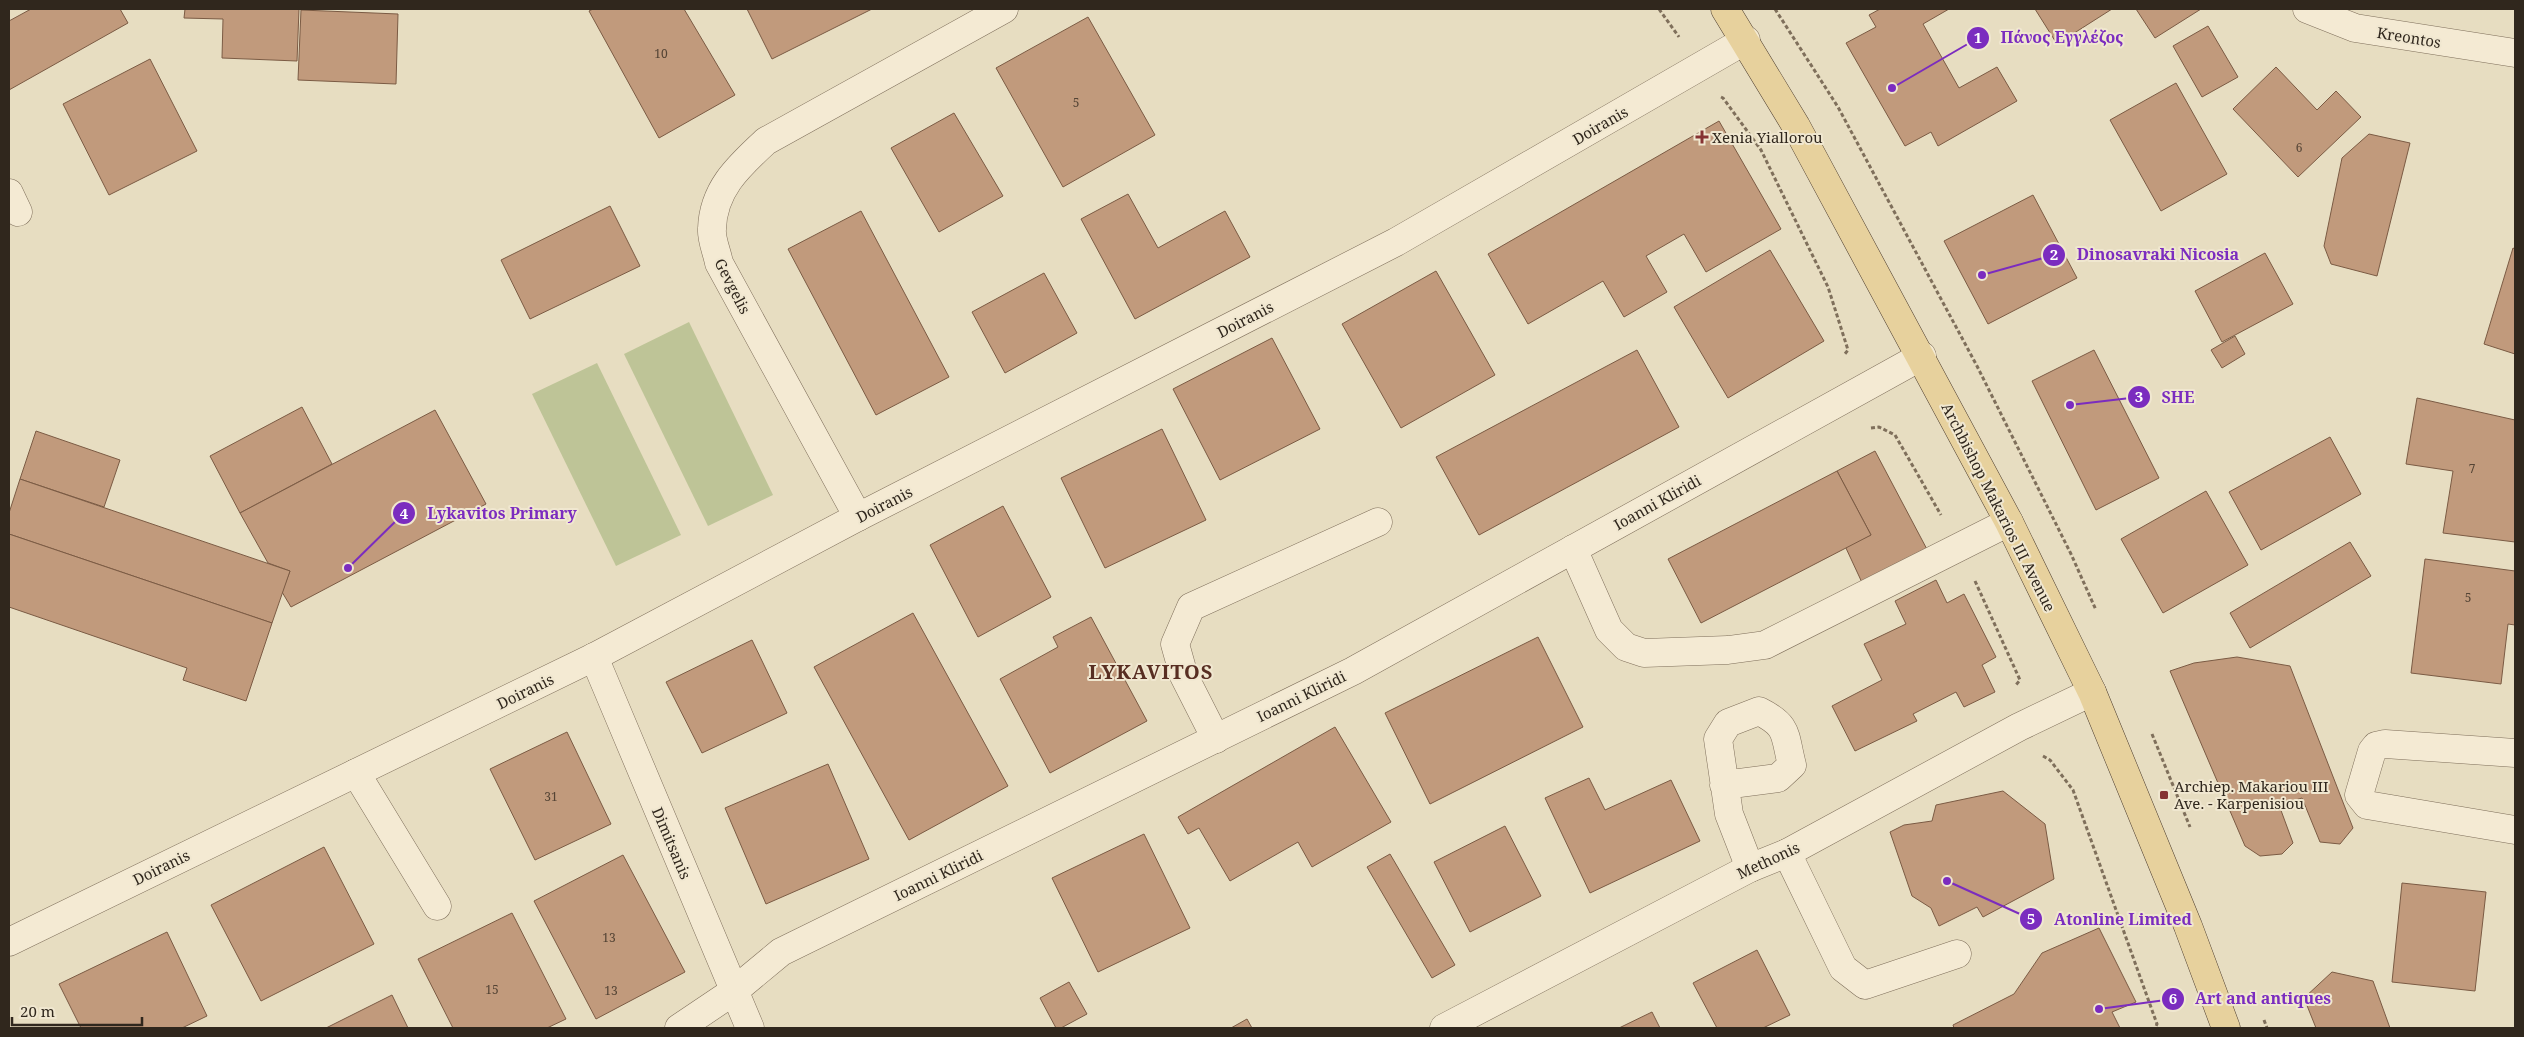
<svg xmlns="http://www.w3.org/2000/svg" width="2524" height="1037" font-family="'Noto Serif',serif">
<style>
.green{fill:#bec497}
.building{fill:#c19a7c;stroke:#7b5b44}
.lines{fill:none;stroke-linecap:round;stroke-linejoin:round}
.minor-casing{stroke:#7f6f5b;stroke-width:29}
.major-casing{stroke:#4d3d2f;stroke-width:29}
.path{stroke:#7f6f5b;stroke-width:3;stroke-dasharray:4 2.5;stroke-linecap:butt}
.minor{stroke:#f4ead3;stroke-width:28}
.major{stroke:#e7d19d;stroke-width:28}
.poi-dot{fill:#863333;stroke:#f0e7d0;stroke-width:2}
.labels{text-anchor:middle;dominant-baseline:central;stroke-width:4;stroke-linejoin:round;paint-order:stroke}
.number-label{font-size:12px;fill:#544435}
.street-label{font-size:15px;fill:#30271d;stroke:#f0e7d0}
.poi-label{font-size:15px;fill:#30271d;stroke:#f0e7d0;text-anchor:start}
.district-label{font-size:20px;font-weight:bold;letter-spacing:1px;fill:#582e22;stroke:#f0e7d0}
.leader{fill:none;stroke:#7b2cbf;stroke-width:2}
.callout-dot{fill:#7b2cbf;stroke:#f0e7d0;stroke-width:2}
.mark-label{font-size:15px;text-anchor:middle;font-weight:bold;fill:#fff}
.callout-label{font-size:16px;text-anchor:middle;font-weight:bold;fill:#7b2cbf;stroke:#f0e7d0;stroke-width:4;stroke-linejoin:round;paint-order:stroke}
</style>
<rect width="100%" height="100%" fill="#e7ddc1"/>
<!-- green -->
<g class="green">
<polygon points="689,322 773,495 708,526 624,354"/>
<polygon points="597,363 681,535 616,566 532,394"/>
</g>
<!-- building -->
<g class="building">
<polygon points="31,9 120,9 128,23 9,90 9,21"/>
<polygon points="185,9 299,9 297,61 222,58 223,19 184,18"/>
<polygon points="593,9 684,9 735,95 659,138 589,11"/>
<polygon points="747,9 872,9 772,59"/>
<polygon points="1880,9 1949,9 1923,24 1959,88 1997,67 2017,101 1938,146 1931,132 1905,146 1846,43 1876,27 1869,15"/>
<polygon points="2035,9 2112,9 2057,44"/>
<polygon points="2136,9 2201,9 2155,38"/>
<polygon points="301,10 398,14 396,84 298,80"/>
<polygon points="1088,17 1155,135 1063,187 996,68"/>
<polygon points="2208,26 2238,77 2202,97 2173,46"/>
<polygon points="150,59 197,151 109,195 63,104"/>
<polygon points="2276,67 2317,110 2336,91 2361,117 2298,177 2233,109"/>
<polygon points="2176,83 2227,174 2161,211 2110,120"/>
<polygon points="954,113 1003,196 939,232 891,148"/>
<polygon points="1719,121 1781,229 1706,272 1684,234 1646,256 1667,292 1624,317 1603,281 1528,324 1488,254"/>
<polygon points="2369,134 2410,143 2377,276 2331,264 2324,246 2342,158"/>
<polygon points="1128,194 1158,248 1225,211 1250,257 1135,319 1081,219"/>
<polygon points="2033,195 2077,278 1988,324 1944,241"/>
<polygon points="610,206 640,266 530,319 501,260"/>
<polygon points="861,211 949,377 876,415 788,249"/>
<polygon points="2513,248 2515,249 2515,354 2484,344"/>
<polygon points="1770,250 1824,341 1728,398 1674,307"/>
<polygon points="2265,253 2293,304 2222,342 2195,291"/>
<polygon points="1436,271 1495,375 1401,428 1342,324"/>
<polygon points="1044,273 1077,333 1005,373 972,312"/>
<polygon points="2235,336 2245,354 2222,368 2211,350"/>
<polygon points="1272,338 1320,429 1220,480 1173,389"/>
<polygon points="1637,350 1679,427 1479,535 1436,457"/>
<polygon points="2094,350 2159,478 2096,510 2032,381"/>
<polygon points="2417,398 2515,420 2515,542 2443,533 2453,471 2406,464"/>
<polygon points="302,407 332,464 240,513 210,456"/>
<polygon points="435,410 486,504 291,607 282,592 290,571 268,563 240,513"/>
<polygon points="1162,429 1206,520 1105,568 1061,478"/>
<polygon points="36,431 120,460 104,507 20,479"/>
<polygon points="2330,437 2361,494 2261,550 2229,492"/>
<polygon points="1875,451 1930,555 1865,589 1845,546 1871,535 1837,471"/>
<polygon points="1837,471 1871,535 1701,623 1668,559"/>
<polygon points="20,479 290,571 272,623 9,534 9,513"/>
<polygon points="2206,491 2248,565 2163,613 2121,539"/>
<polygon points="1003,506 1051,597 978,637 930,545"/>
<polygon points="9,534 272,623 246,701 183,680 187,668 9,607"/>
<polygon points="2350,542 2371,576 2250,648 2230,613"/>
<polygon points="2425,559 2515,571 2515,625 2508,624 2501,684 2411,673"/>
<polygon points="1936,580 1947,603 1964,594 1996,657 1982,665 1995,692 1964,707 1956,692 1913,714 1917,721 1855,751 1832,706 1882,680 1864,644 1906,624 1895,601"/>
<polygon points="913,613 1008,786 909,840 814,667"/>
<polygon points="1091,617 1147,721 1050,773 1000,679 1058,647 1053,637"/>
<polygon points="1538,637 1583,727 1430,804 1385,713"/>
<polygon points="752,640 787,713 702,753 666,682"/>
<polygon points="2237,657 2290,666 2353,828 2340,844 2320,842 2302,798 2279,805 2293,843 2282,854 2260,856 2245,846 2170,671 2194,663"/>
<polygon points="1335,727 1391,822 1312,867 1298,842 1230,881 1199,828 1188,834 1178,817"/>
<polygon points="567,732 611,824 535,860 490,769"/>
<polygon points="828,764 869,859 766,904 725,808"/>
<polygon points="1589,778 1605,810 1671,780 1700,841 1590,893 1545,798"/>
<polygon points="2003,791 2045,824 2054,879 1983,917 1977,907 1939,926 1931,908 1912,896 1890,832 1904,825 1932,821 1936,805"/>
<polygon points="1505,826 1541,896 1470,932 1434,862"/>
<polygon points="1144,834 1190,928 1098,972 1052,878"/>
<polygon points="324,847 374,944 261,1001 211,905"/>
<polygon points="1390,854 1455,965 1432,978 1367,867"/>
<polygon points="623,855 685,972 596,1019 534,901"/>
<polygon points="2402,883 2486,892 2475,991 2392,982"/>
<polygon points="512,913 566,1019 547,1028 453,1028 418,959"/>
<polygon points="2099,928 2136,1002 2112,1012 2120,1028 1954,1028 1953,1025 2014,994 2042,953"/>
<polygon points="167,932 207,1016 182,1028 81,1028 59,984"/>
<polygon points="1757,950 1790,1015 1763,1028 1717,1028 1693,983"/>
<polygon points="2332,972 2373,981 2390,1028 2316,1028 2304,998"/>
<polygon points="1069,982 1087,1014 1061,1028 1056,1028 1040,998"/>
<polygon points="392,995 408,1028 326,1028"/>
<polygon points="1652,1012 1660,1028 1619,1028"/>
<polygon points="1247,1019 1252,1028 1231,1028"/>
</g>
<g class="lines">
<!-- minor casing -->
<g class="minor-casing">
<g id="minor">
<polyline points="2307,9 2355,28 2515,53"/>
<polyline points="9,193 18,212"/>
<path d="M 858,517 L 719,263 C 717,252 711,239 712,229 C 713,189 739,166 766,141 L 1004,9"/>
<polyline points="1573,549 1609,630 1626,647 1644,653 1728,650 1765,645 2009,522"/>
<polyline points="594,657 750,1028"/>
<polyline points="1216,739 1184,676 1175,644 1191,607 1378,522"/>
<polyline points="2515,753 2385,744 2376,746 2372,751 2359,795 2367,805 2515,830"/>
<polyline points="356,773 437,906"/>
<path d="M 1724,785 L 1778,778 L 1792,765 C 1784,734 1789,726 1759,711 L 1728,723 L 1718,739 L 1729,814 L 1750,868"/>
<polyline points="1787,853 1843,968 1865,985 1957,954"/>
<polyline points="9,942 594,657 858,517 1396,242 1746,40"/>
<polyline points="679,1028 734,991 781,952 1353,671 1922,356"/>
<polyline points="1444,1028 1750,868 1787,853 2019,727 2092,692"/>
</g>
</g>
<!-- major casing -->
<g class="major-casing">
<polyline id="major" points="1725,9 1796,126 2009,522 2092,692 2188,926 2226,1028"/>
</g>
<!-- path -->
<g class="path">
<polyline points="1659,9 1679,37"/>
<polyline points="1775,9 1838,107 1977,366 2071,554 2096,610"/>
<polyline points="1721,97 1723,98 1761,150 1828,287 1848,350 1844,355"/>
<polyline points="1871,428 1879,427 1895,435 1941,515"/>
<polyline points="1975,581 2020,680 2015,686"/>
<polyline points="2152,734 2190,827"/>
<polyline points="2043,756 2050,760 2073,790 2157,1024 2155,1028"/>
<polyline points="2264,1020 2267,1028"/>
</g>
<!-- minor -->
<use href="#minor" class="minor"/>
<!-- major -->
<use href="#major" class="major"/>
</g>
<!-- markers -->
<g class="poi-dot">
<path d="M1699.5 129.5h5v5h5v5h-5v5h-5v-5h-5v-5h5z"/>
<rect x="2159" y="790" width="10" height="10" rx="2.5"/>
</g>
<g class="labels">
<!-- number labels -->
<g class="number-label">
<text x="661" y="53">10</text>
<text x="1076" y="102">5</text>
<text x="2299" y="147">6</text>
<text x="2472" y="468">7</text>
<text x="2468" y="597">5</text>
<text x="551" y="796">31</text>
<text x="609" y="937">13</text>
<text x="492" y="989">15</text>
<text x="611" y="990">13</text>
</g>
<!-- street labels -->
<g class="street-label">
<text transform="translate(2409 37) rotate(9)">Kreontos</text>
<text transform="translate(1600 125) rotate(-30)">Doiranis</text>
<text transform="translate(733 286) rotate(63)">Gevgelis</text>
<text transform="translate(1245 319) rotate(-27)">Doiranis</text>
<text transform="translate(1657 502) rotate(-29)">Ioanni Kliridi</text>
<text transform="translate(884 504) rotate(-27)">Doiranis</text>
<text transform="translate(1999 507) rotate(63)">Archbishop Makarios III Avenue</text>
<text transform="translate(525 691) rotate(-26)">Doiranis</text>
<text transform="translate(1301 696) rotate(-26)">Ioanni Kliridi</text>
<text transform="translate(672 843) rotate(67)">Dimitsanis</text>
<text transform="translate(1768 860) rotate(-25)">Methonis</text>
<text transform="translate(161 867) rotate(-26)">Doiranis</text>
<text transform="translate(938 875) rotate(-26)">Ioanni Kliridi</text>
</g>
<!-- poi labels -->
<g class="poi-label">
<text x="1712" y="137">Xenia Yiallorou</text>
<text x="2174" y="786">Archiep. Makariou III<tspan x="2174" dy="17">Ave. - Karpenisiou</tspan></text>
</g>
<!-- district labels -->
<g class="district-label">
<text x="1151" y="671">LYKAVITOS</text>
</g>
</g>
<!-- callouts -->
<path class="leader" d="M1892 88L1978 38M1982 275L2054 255M2070 405L2139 397M348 568L404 513M1947 881L2031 919M2099 1009L2173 999"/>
<g class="callout-dot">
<circle cx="1892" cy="88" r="5"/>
<circle cx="1982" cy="275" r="5"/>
<circle cx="2070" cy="405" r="5"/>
<circle cx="348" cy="568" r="5"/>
<circle cx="1947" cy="881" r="5"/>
<circle cx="2099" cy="1009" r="5"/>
<circle cx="1978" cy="38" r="12"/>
<circle cx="2054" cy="255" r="12"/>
<circle cx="2139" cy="397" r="12"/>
<circle cx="404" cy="513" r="12"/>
<circle cx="2031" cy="919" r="12"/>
<circle cx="2173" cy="999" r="12"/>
</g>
<g class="mark-label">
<text x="1978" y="43">1</text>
<text x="2054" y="260">2</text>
<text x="2139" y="402">3</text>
<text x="404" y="519">4</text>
<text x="2031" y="924">5</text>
<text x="2173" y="1004">6</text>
</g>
<g class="callout-label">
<text x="2062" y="43">Πάνος Εγγλέζος</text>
<text x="2158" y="260">Dinosavraki Nicosia</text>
<text x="2178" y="403">SHE</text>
<text x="502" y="519">Lykavitos Primary</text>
<text x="2123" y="925">Atonline Limited</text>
<text x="2263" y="1004">Art and antiques</text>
</g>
<!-- border -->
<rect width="2524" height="1037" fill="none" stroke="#30271d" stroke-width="20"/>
<!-- scale -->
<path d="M12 1017v8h130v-8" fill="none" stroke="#30271d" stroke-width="2.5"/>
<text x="20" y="1017" font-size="15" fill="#30271d" stroke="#f0e7d0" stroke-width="4" paint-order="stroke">20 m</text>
</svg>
